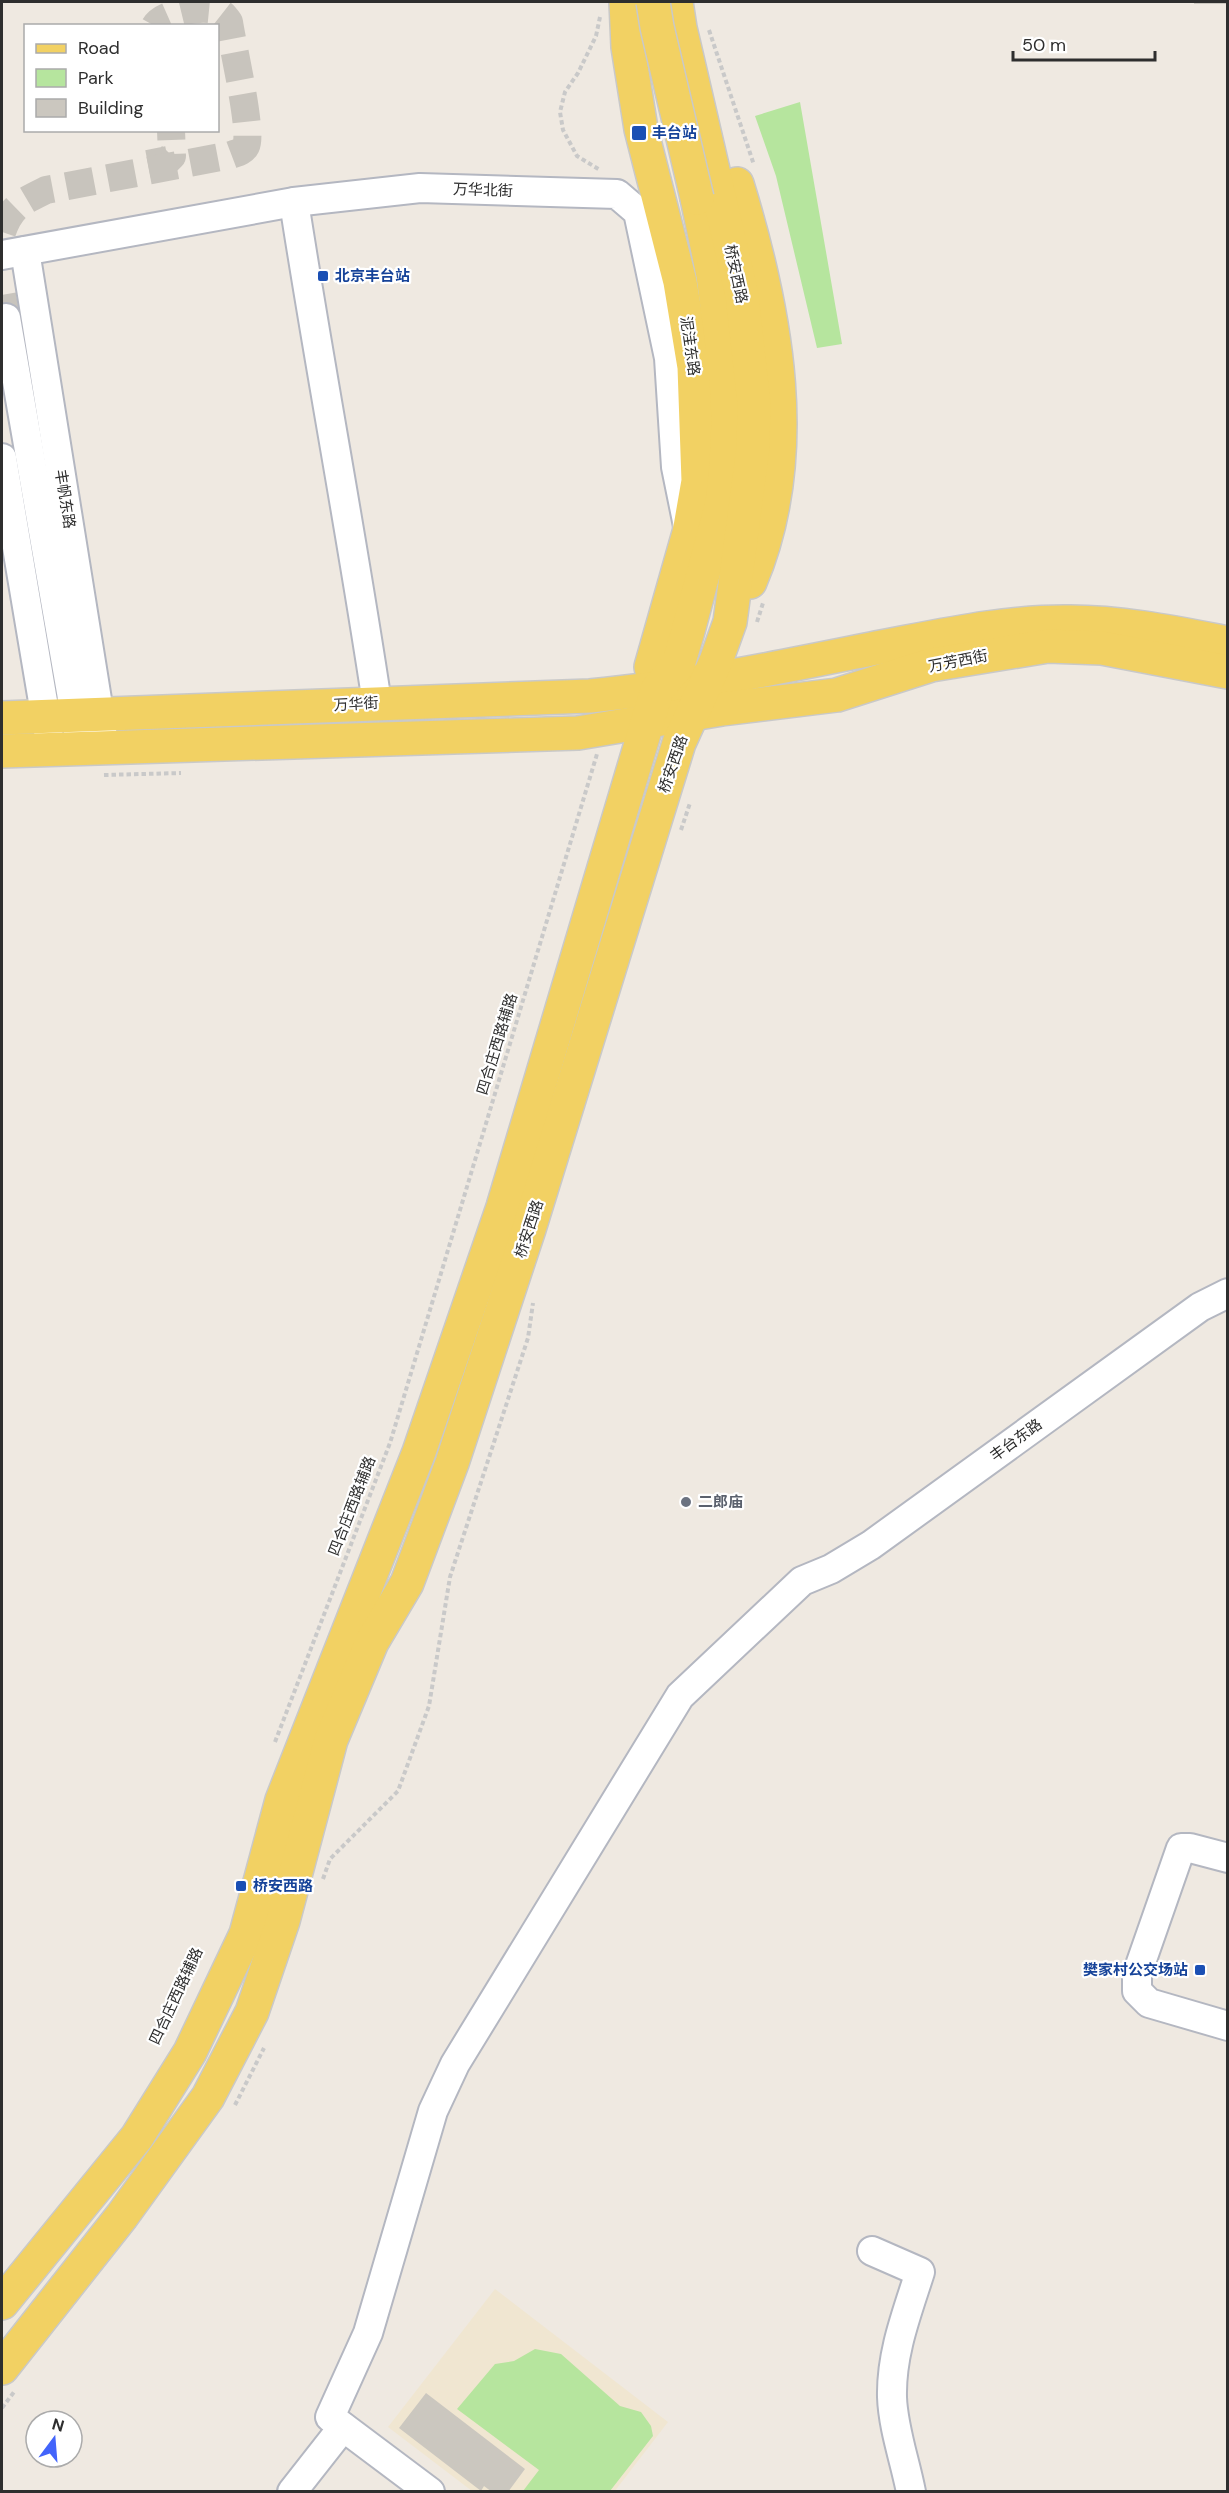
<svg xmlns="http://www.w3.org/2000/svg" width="1229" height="2493" font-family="'DM Sans','Noto Sans SC',sans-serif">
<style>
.education{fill:#f0e6d1}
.green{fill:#b6e59e}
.building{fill:#cbc7bf}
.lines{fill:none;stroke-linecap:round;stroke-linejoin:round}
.minor-tunnel{stroke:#c8c4bd;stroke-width:28;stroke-dasharray:28 14;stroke-linecap:butt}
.minor-casing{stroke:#b4b7c1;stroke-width:32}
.major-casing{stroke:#c9c9c9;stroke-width:36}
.path{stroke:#c9c9c9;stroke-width:4;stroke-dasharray:4.5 3;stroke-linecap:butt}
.minor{stroke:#fff;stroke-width:28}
.major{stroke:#f2d163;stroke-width:33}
.major-bridge-casing{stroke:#c9c9c9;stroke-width:36;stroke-linecap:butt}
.major-bridge{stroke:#f2d163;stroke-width:33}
.transit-dot{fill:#1a4fb4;stroke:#fff;stroke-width:2}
.worship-dot{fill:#6b7280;stroke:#fff;stroke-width:2}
.labels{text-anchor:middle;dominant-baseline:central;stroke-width:4.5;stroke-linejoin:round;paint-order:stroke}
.transit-label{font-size:15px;font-weight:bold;fill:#164399;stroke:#fff;text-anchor:start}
.street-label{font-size:15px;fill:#2e2e2e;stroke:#fff}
.worship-label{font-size:15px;font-weight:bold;fill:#5b616d;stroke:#fff;text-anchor:start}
</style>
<rect width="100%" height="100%" fill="#efe9e1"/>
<!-- education -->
<polygon class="education" points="495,2289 668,2422 614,2492 472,2491 388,2427"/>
<!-- green -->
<g class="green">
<polygon points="800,102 842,344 817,348 776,176 755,116"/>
<polygon points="535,2349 561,2354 620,2406 641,2412 651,2426 653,2436 610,2491 523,2491 539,2470 457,2409 495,2364 514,2361"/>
</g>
<!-- building -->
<g class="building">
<rect x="1194" y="2" width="34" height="2"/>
<polygon points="426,2393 525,2469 508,2492 492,2492 484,2486 481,2491 399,2428"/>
</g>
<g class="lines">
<!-- minor-tunnel -->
<g class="minor-tunnel">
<polyline points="148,164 168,160 172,156 171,130"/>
<path d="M 2,232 C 11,206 22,202 46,190 L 231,155 C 236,153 243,152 246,146 C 253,132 232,43 229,22 C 225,16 222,12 214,10 C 200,6 162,13 155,26"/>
<polyline points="2,295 6,318"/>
</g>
<!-- minor casing -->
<g class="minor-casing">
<g id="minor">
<path d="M 294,202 C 320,370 352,536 377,703"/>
<polyline points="25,251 103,737"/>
<polyline points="2,255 294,202 420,188 617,194 638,212 669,358 676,467 688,526"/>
<polyline points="6,318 79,738"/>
<polyline points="2,458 51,749"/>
<polyline points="1228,1858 1190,1848 1181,1848 1137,1974 1137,1991 1149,2003 1228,2026"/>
<path d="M 872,2251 L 920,2272 C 907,2313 891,2353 892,2397 C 893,2428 905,2461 911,2492"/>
<polyline points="292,2492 343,2427"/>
<polyline points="430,2492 330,2417 368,2333 433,2111 455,2064 680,1696 802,1581 831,1569 871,1545 1200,1307 1228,1293"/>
</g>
</g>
<!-- major casing -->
<g class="major-casing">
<g id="major">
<polyline points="626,2 628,47 641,129 680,282 694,367 698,481 689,533 651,667 657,690"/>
<path d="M 737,184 C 776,311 804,455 750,582"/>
<path d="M 2,718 L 590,696 C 686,687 781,667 876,648 C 940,636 1005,621 1070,622 C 1123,622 1176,633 1228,643"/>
<polyline points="2,751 578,733 722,709 837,695 931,665 1048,646 1102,648 1228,672"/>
<polyline points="2,2303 137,2137 190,2052 246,1934 282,1800 419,1452 503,1207 657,690 678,665 688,631 722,503 726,465 728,421 726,377 713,275 697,198"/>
<polyline points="2,2368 122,2216 208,2097 252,2012 283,1921 331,1740 372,1642 407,1583 452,1463 529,1229 679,743 716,661 730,622 753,448 754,404 742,295 680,28 676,2"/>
</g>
</g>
<!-- path -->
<g class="path">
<polyline points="600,17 596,36 578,73 565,92 560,112 563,130 577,156 600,170"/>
<polyline points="709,30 754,165"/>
<polyline points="757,622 763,603"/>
<polyline points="104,775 181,773"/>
<polyline points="681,830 690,803"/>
<polyline points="275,1742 390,1443 597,754"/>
<polyline points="323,1879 330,1859 398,1791 429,1706 450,1577 528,1338 533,1303"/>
<polyline points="235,2105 264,2048"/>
<polyline points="2,2408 14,2392"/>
</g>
<!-- minor -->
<use href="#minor" class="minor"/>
<!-- major -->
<use href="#major" class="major"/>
<!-- major-bridge casing -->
<g class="major-bridge-casing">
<polyline id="major-bridge" points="653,2 657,27 697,198"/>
</g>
<!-- major-bridge -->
<use href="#major-bridge" class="major-bridge"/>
</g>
<!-- markers -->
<g class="transit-dot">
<rect x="631" y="125" width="16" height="16" rx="3"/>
<rect x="317" y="270" width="12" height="12" rx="3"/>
<rect x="235" y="1880" width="12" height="12" rx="3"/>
<rect x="1194" y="1964" width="12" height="12" rx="3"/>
</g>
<circle class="worship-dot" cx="686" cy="1502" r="6"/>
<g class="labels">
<!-- transit labels -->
<g class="transit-label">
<text x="652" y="133">丰台站</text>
<text x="335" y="276">北京丰台站</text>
<text x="253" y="1886">桥安西路</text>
<text x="1188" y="1970" text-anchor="end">樊家村公交场站</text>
</g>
<!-- street labels -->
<g class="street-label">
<text transform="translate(483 190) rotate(2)">万华北街</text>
<text transform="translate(736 274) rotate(78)">桥安西路</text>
<text transform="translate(690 346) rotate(82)">泥洼东路</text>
<text transform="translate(65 499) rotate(81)">丰帆东路</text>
<text transform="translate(958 661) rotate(-11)">万芳西街</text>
<text transform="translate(356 704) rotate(-3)">万华街</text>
<text transform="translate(673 764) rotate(-71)">桥安西路</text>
<text transform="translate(497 1044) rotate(-73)">四合庄西路辅路</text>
<text transform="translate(529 1229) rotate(-72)">桥安西路</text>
<text transform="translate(1016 1440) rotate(-36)">丰台东路</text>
<text transform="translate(352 1506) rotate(-69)">四合庄西路辅路</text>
<text transform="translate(176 1996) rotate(-65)">四合庄西路辅路</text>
</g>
<!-- worship labels -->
<g class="worship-label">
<text x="698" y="1502">二郎庙</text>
</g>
</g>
<!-- border -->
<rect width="1229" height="2493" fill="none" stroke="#2e2e2e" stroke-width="6"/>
<!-- legend -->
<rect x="24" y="24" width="195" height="108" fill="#ffffff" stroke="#ababab" stroke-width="1.5"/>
<rect x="36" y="44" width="30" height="9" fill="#f2d163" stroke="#ababab" stroke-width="1.5"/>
<text x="78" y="54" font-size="18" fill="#2e2e2e">Road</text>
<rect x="36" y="69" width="30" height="18" fill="#b6e59e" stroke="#ababab" stroke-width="1.5"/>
<text x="78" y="84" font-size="18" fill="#2e2e2e">Park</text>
<rect x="36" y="99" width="30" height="18" fill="#cbc7bf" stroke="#ababab" stroke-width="1.5"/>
<text x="78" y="114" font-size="18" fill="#2e2e2e">Building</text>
<!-- north arrow -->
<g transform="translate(54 2439) rotate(16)"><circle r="28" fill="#ffffff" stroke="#ababab" stroke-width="1.5"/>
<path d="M0-4.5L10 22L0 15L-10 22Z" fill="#4264fb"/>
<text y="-9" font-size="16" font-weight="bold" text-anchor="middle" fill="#2e2e2e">N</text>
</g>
<!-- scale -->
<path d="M1013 51v9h142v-9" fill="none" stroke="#2e2e2e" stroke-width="3"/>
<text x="1022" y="51" font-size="18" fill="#2e2e2e" stroke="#ffffff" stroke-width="4.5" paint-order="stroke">50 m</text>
</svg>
